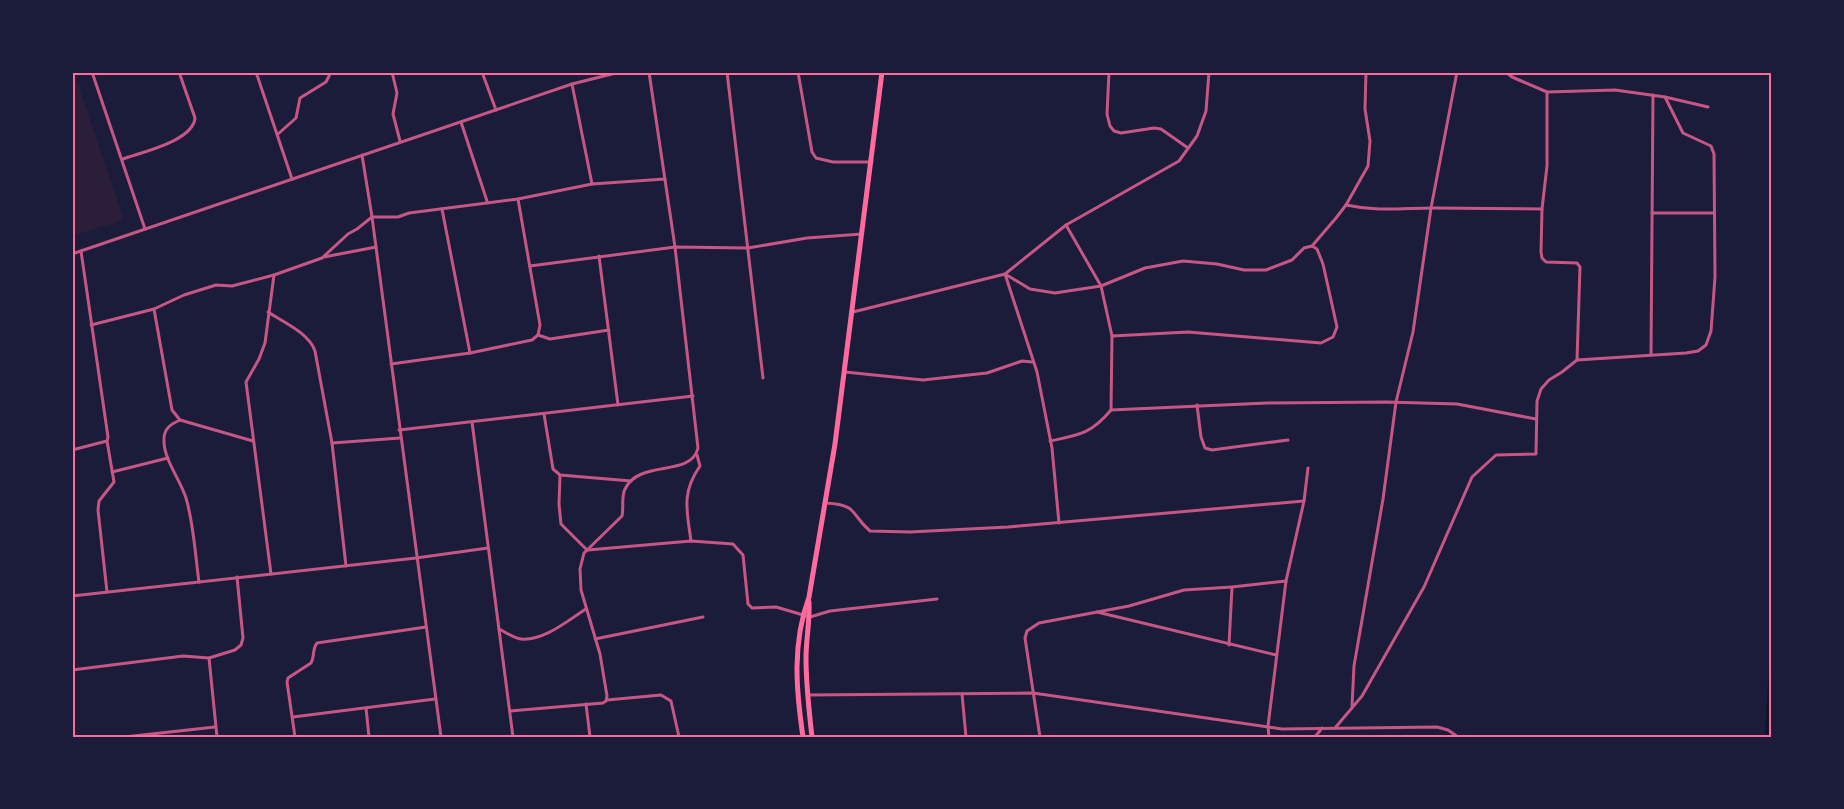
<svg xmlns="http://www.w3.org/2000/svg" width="1844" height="809" font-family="Inter,sans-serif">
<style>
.green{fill:#2a1e3b}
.water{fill:#12122b}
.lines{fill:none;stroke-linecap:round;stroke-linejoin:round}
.minor{stroke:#c65784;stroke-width:3}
.primary{stroke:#ff6b9d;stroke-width:5}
.neatline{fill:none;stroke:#ff6b9d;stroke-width:2}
</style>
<rect width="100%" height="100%" fill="#1b1b3a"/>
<!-- green -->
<polygon class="green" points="72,72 74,72 124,220 72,236"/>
<!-- water -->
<polygon class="water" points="1772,610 1772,737 1765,737"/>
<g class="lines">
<!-- minor -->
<g class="minor">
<polyline points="92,72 145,229"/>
<polyline points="256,72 292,179"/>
<polyline points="392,72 397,93 393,114 400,141"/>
<polyline points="482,72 496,110"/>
<polyline points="727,72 763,378"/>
<polyline points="798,72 812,152 816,158 833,162 872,162"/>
<polyline points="1109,72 1107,114 1110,126 1114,131 1121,133 1154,128 1161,129 1188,148"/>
<polyline points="1506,72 1512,77 1547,92 1615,90 1665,97 1708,107"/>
<polyline points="572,84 592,184 665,179"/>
<polyline points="1547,92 1547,166 1542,209 1541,252 1542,258 1546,262 1577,263 1580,267 1577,360"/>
<polyline points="461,122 487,201"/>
<polyline points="278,134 296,118 300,98 326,82 331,72"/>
<polyline points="362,155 372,217 441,737"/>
<path d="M 123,159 C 142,152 193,141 195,118 L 179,72"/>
<path d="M 1346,205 C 1378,212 1403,208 1434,208 C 1470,208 1506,209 1542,209"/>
<polyline points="1652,213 1714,213"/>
<polyline points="1066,225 1101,286 1112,336 1111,410 1267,403 1387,402 1457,404 1536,419"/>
<polyline points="81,251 108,437 107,441 114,482 99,501 98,510 107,592"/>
<polyline points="72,254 572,84 620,72"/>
<polyline points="599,256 618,405"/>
<polyline points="324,257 376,247"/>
<polyline points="530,266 675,247 748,248 807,238 862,234"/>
<polyline points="154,309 172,410 180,420 253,441"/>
<path d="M 268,312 C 283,322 309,333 315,351 L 332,443 L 346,566"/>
<polyline points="853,312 1005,274 1066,225 1179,161 1197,136 1206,111 1209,72"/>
<polyline points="91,325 154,309 184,295 216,285 232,286 274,275 322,258 348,234 357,229 372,217 398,217 409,213 518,199 592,184"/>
<polyline points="538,335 550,339 609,330"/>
<polyline points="1112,336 1188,332 1321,343 1333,337 1337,327 1323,264 1317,249 1312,246"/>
<polyline points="470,353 532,340 538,335 540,325 518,199"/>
<polyline points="1651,355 1653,95"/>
<polyline points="391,364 470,353 442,209"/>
<polyline points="845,372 923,380 987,373 1022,361 1032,362"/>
<polyline points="1197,405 1201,437 1205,448 1212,450 1288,440"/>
<polyline points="544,414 553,469 560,475 631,481"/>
<path d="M 180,420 C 171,424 163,429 164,441 C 164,460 180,479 186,498 C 194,525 195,554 199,582"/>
<polyline points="472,422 513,737"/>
<polyline points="399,430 693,396"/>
<path d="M 1050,441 C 1079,435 1091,434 1111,410"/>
<polyline points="332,443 400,438"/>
<polyline points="72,450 107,441"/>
<polyline points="112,472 168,458"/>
<polyline points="560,475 559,504 561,524 587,550"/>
<path d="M 826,503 C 859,505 850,514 870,531 L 910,532 L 1008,527 L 1304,501"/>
<polyline points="1059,523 1052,448 1037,372 1005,274 1030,289 1055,293 1101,286 1145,268 1183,261 1217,264 1244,270 1266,270 1292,260 1304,248 1312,246 1336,218 1346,205 1368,166 1370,141 1365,109 1366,72"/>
<path d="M 691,541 C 687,511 681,493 700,466 L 697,455"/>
<polyline points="588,550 691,541 733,544 743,555 748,604 752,608 776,607 810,617 830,611 937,599"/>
<polyline points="271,574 246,382 259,359 265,343 274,275"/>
<polyline points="72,596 416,558 488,548"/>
<polyline points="1097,612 1276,655"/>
<path d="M 499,629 C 505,632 514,638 521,639 C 544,641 567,621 586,609"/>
<polyline points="595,639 703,617"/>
<polyline points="1229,645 1232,587"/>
<polyline points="209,658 217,737"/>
<polyline points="72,670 183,656 209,658 235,650 241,645 243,638 237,577"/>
<polyline points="962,694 966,737"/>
<polyline points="808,695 1033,693 1282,729 1437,727 1448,730 1458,737"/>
<polyline points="607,700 661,695 671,701 679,737"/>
<polyline points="586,704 590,737"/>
<polyline points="1352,706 1354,666 1383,499 1396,402 1413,332 1431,208 1457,72"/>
<polyline points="366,708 369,737"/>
<path d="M 510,711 L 603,703 L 606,701 L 607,696 L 600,654 L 581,590 L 580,569 L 584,553 L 622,516 C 624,507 621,497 625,489 C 639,459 691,478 698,448 L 675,247 L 649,72"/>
<polyline points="293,717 435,699"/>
<polyline points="1335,728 1362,696 1424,587 1472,477 1496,455 1536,454 1537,401 1541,389 1549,380 1562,372 1577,360 1686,353 1698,351 1706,345 1711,331 1715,277 1714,154 1711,146 1683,133 1665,97"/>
<polyline points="124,737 215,727"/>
<path d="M 295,737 L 287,682 L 288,678 L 311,663 C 315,656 312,649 317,643 L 426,627"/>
<polyline points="1040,737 1025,638 1027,631 1039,623 1129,606 1184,590 1232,587 1286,581"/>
<polyline points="1269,737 1268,726 1286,581 1304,501 1308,468"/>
<polyline points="1315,737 1322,728"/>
</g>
<!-- primary -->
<g class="primary">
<path d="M 809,602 C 810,621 806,639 806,658 C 806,684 809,711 812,737"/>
<path d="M 803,737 C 796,689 792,644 809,597 L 835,444 L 882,72"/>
</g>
</g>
<!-- border -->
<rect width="1844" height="809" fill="none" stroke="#1b1b3a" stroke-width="147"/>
<rect x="74" y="74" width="1696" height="662" class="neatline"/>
</svg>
